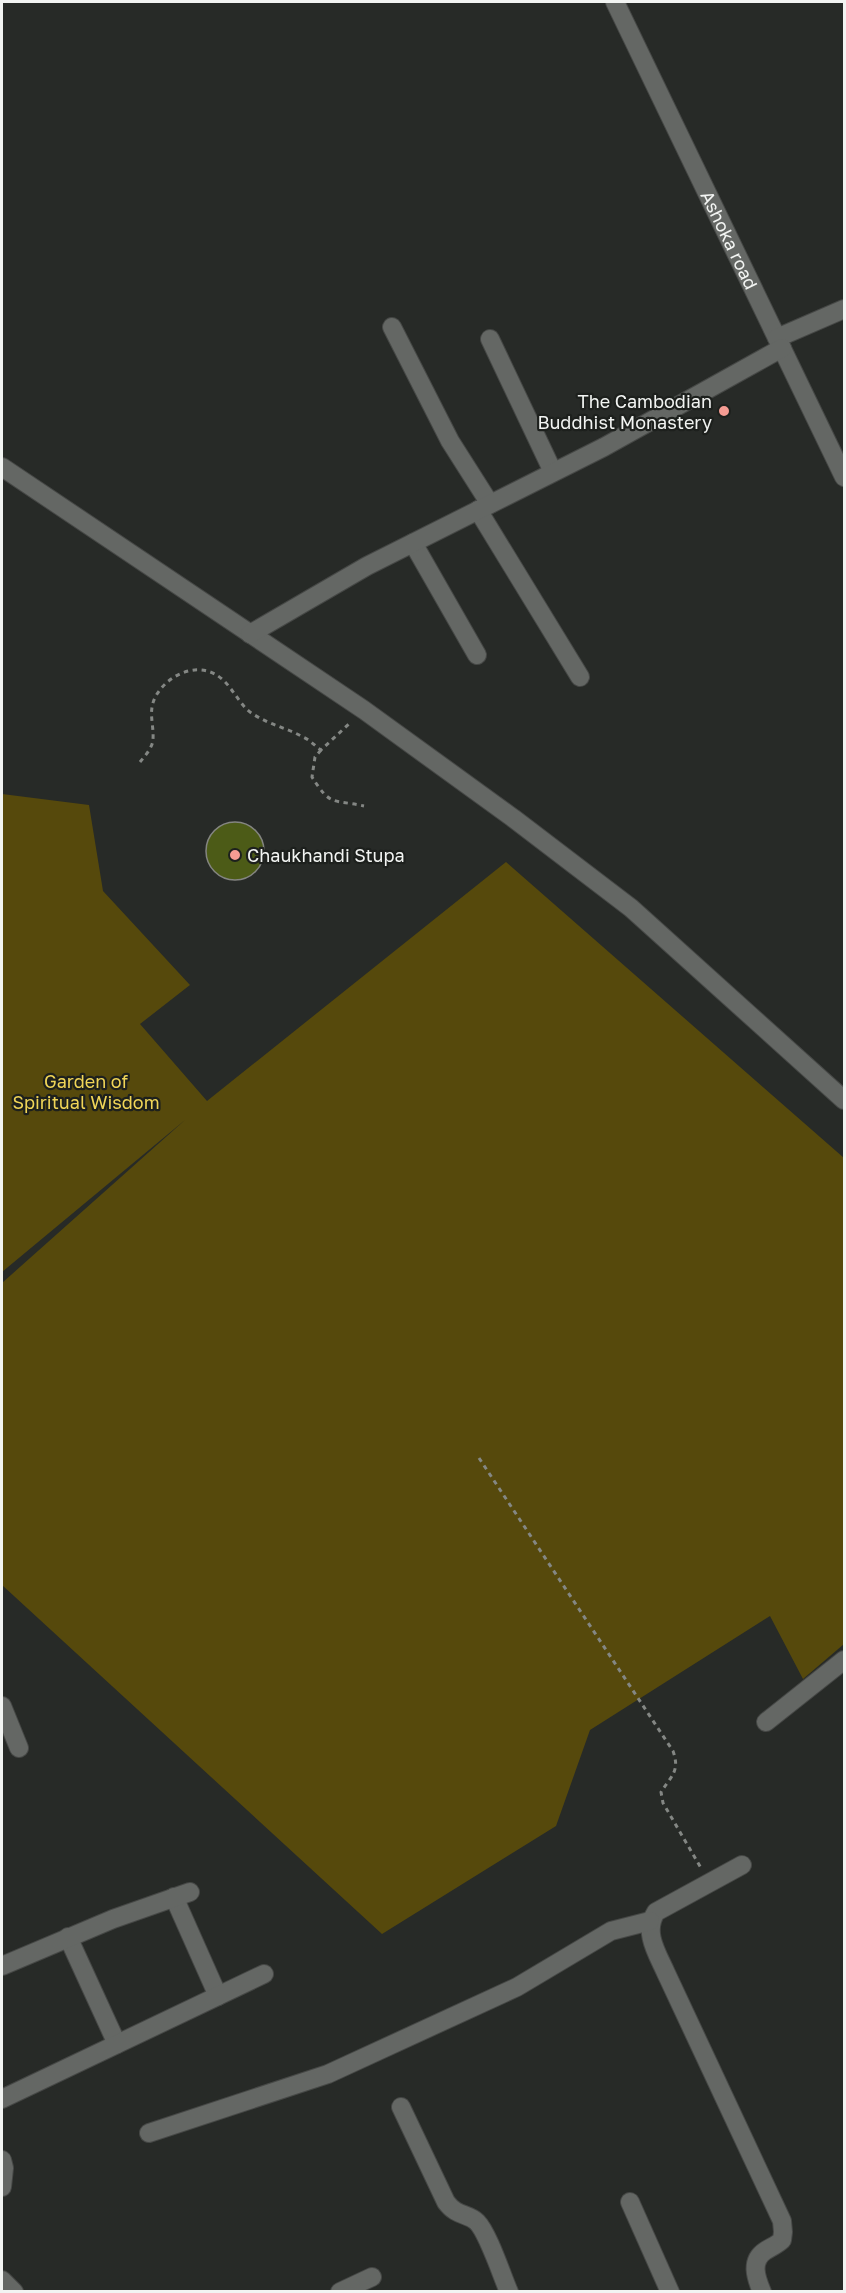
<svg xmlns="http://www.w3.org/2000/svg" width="846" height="2293" font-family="'Golos Text',sans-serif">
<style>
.green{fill:#56490c}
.building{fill:#4c5b17;stroke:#848581;stroke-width:1.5}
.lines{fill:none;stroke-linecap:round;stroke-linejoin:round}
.minor-casing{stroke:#464846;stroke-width:20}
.path{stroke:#848784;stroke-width:3;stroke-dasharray:4.5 4.5;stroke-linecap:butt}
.minor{stroke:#646764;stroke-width:18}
.poi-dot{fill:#f59c93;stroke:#1d201d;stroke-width:2}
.labels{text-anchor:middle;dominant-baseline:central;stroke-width:4.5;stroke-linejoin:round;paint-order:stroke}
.street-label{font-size:18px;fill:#f2f4f2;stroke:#1d201d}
.poi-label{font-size:18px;fill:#f2f4f2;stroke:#1d201d;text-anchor:end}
.park-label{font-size:18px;fill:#f0d557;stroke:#1d201d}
</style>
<rect width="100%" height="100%" fill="#272a27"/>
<!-- green -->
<polygon class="green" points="2,794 89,805 103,891 190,985 140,1024 207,1101 506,862 844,1158 844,1644 803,1679 770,1616 590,1730 556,1826 382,1934 2,1585 2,1283 185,1120 2,1272"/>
<!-- building -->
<circle class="building" cx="235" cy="851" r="29"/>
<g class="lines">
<!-- minor casing -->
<g class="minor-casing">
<g id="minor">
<path id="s1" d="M 615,2 L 844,477"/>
<polyline points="392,327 450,441 490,504"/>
<polyline points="777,338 844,309"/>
<polyline points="490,339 553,472"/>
<polyline points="2,467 364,710 513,818 631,908 844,1100"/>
<polyline points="478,510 580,677"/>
<polyline points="413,543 477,655"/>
<polyline points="250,634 367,566 604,447 782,348"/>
<polyline points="2,1706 19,1748"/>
<polyline points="766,1722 844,1660"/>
<path d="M 742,1865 L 656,1912 C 643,1932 657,1953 666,1973 L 782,2221 L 783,2232 L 782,2240 C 777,2245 771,2247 765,2251 C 750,2261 756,2278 762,2292"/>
<polyline points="174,1897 218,1996"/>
<polyline points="68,1937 117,2044"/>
<polyline points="2,1966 113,1919 190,1892"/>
<polyline points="2,2099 264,1974"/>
<path d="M 401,2107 L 446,2202 C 457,2217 468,2213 477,2222 C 488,2233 502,2276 509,2292"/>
<polyline points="149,2133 328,2074 517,1987 611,1931 650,1921"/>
<polyline points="2,2160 4,2168 2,2187"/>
<polyline points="630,2202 670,2292"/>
<polyline points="2,2280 14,2292"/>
<polyline points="340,2292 372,2277"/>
</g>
</g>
<!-- path -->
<g class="path">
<path d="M 321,750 L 315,757 L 312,777 C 331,807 332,799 364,806"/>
<path d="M 140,762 C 145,756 153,747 153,739 C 154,723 147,710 157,694 C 171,672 202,660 223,680 C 234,690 241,707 253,714 C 270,725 287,728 303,737 C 310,740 315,746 321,750 L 351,722"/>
<path d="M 479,1458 L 673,1751 C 680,1771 672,1775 661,1792 L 663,1803 L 701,1868"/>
</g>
<!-- minor -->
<use href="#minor" class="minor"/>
</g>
<!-- markers -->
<g class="poi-dot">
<circle cx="724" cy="411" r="6"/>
<circle cx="235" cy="855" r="6"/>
</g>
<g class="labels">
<!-- street labels -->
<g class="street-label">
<text stroke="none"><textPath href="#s1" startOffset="264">Ashoka road</textPath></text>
</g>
<!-- poi labels -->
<g class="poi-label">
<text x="712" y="401">The Cambodian<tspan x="712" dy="21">Buddhist Monastery</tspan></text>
<text x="247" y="855" text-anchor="start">Chaukhandi Stupa</text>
</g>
<!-- park labels -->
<g class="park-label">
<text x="86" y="1081">Garden of<tspan x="86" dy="21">Spiritual Wisdom</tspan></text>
</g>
</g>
<!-- border -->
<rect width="846" height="2293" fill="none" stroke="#f2f4f2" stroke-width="6"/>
</svg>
